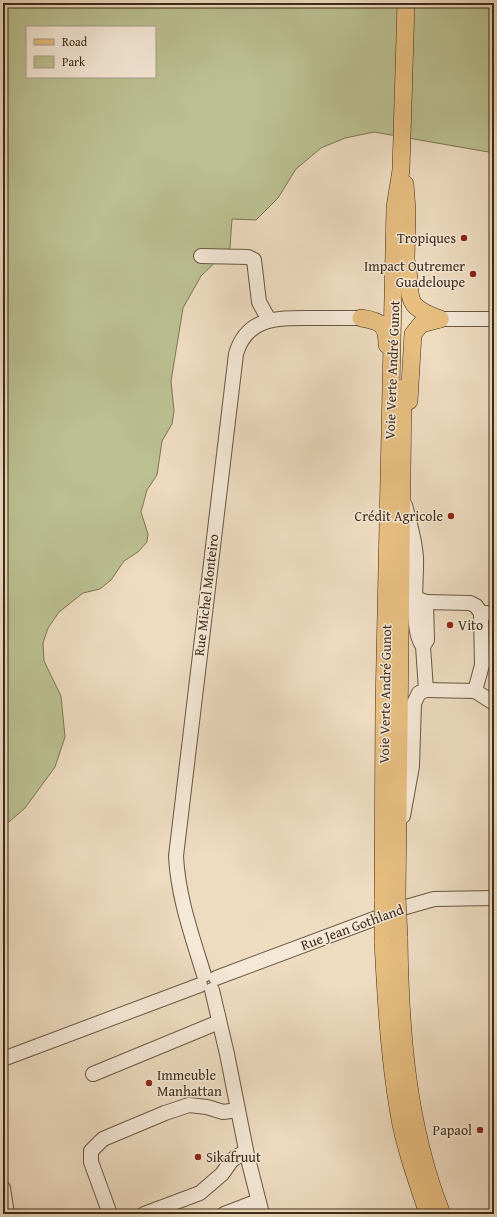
<svg xmlns="http://www.w3.org/2000/svg" width="497" height="1217" font-family="'Gentium Book Plus',serif">
<style>
.green{fill:#bbc091;stroke:#7c7554;fill-rule:evenodd}
.lines{fill:none;stroke-linecap:round;stroke-linejoin:round}
.minor-casing{stroke:#6a5642;stroke-width:16}
.major-casing{stroke:#3e2a17;stroke-width:18}
.minor{stroke:#f4e8d7;stroke-width:14}
.major{stroke:#e7be80;stroke-width:17}
.major-bridge-casing{stroke:#3e2a17;stroke-width:18;stroke-linecap:butt}
.major-bridge{stroke:#e7be80;stroke-width:17}
.poi-dot{fill:#8f2418;stroke:#f4e8d7;stroke-width:1.5}
.labels{text-anchor:middle;dominant-baseline:central;stroke-width:3;stroke-linejoin:round;paint-order:stroke}
.poi-label{font-size:14px;fill:#3e2a17;stroke:#f4e8d7;text-anchor:end}
.street-label{font-size:14px;fill:#3e2a17;stroke:#f4e8d7}
</style>
<rect width="100%" height="100%" fill="#eedcc1"/>
<filter id="stains"><feTurbulence type="fractalNoise" baseFrequency=".005" numOctaves="4"/><feColorMatrix values="0 0 0 0 .2 0 0 0 0 .09 0 0 0 0 .02 0 0 0 .5 -.17"/></filter>
<radialGradient id="worn" r=".72"><stop offset=".6" stop-color="#630" stop-opacity="0"/><stop offset="1" stop-color="#630" stop-opacity=".3"/></radialGradient>
<!-- green -->
<path class="green" d="M 3,3 L 494,3 L 494,153 L 374,132 L 345,138 L 321,148 L 296,169 L 278,198 L 256,220 L 232,219 L 230,248 L 201,276 L 183,308 L 171,381 L 174,411 L 172,424 L 162,441 L 157,475 L 147,490 L 141,512 L 148,534 L 147,542 L 138,552 L 124,561 L 111,580 L 100,589 L 83,593 L 59,612 L 48,628 L 43,643 L 44,661 L 61,696 L 65,737 L 55,767 L 25,808 L 3,827 ZM 27,27 L 155,27 L 155,77 L 27,77 Z"/>
<g class="lines">
<!-- minor casing -->
<g class="minor-casing">
<g id="minor">
<polyline points="201,256 248,257 254,260 259,302 269,320"/>
<polyline points="440,319 494,319"/>
<polyline points="418,599 426,602 427,640 423,646"/>
<polyline points="426,602 470,603 476,606 481,613"/>
<polyline points="494,613 481,613 482,665 475,691 494,703"/>
<polyline points="426,690 475,691"/>
<path d="M 403,816 L 412,766 L 414,703 L 419,693 L 426,690 L 423,646 C 410,631 417,579 416,557 C 415,539 409,522 405,505"/>
<path d="M 204,975 C 192,936 178,897 176,856 L 236,354 C 247,316 279,318 312,318 C 328,318 345,318 361,318"/>
<polyline points="216,978 406,907 434,899 494,898"/>
<polyline points="212,990 227,1054 247,1155 262,1214"/>
<polyline points="3,1059 200,985"/>
<polyline points="93,1074 219,1022"/>
<polyline points="3,1188 7,1214"/>
<polyline points="110,1214 91,1162 91,1151 103,1139 165,1113 189,1105 207,1107 223,1112 238,1110"/>
<polyline points="144,1214 200,1193 222,1174 232,1160 246,1151"/>
<polyline points="224,1214 258,1201"/>
</g>
</g>
<!-- major casing -->
<g class="major-casing">
<g id="major">
<polyline points="405,184 407,210 406,259"/>
<path d="M 406,260 C 415,296 398,304 440,319"/>
<path d="M 361,318 C 381,321 387,325 387,345"/>
<polyline points="409,401 413,334 421,324 440,319"/>
<polyline points="397,897 403,388"/>
<polyline points="383,901 384,705 395,207 401,170 406,3"/>
<path d="M 399,937 C 400,1030 407,1126 442,1214"/>
<path d="M 383,941 C 386,999 389,1056 399,1114 C 405,1148 417,1181 428,1214"/>
</g>
</g>
<!-- minor -->
<use href="#minor" class="minor"/>
<!-- major -->
<use href="#major" class="major"/>
<!-- major-bridge casing -->
<g class="major-bridge-casing">
<g id="major-bridge">
<polyline points="397,897 399,937"/>
<polyline points="383,901 383,941"/>
</g>
</g>
<!-- major-bridge -->
<use href="#major-bridge" class="major-bridge"/>
</g>
<!-- markers -->
<g class="poi-dot">
<circle cx="464" cy="238" r="4"/>
<circle cx="473" cy="274" r="4"/>
<circle cx="451" cy="516" r="4"/>
<circle cx="450" cy="625" r="4"/>
<circle cx="149" cy="1083" r="4"/>
<circle cx="480" cy="1130" r="4"/>
<circle cx="198" cy="1157" r="4"/>
</g>
<g class="labels">
<!-- poi labels -->
<g class="poi-label">
<text x="456" y="238">Tropiques</text>
<text x="465" y="266">Impact Outremer<tspan x="465" dy="16">Guadeloupe</tspan></text>
<text x="443" y="516">Crédit Agricole</text>
<text x="458" y="625" text-anchor="start">Vito</text>
<text x="157" y="1075" text-anchor="start">Immeuble<tspan x="157" dy="16">Manhattan</tspan></text>
<text x="472" y="1130">Papaol</text>
<text x="206" y="1157" text-anchor="start">Sikafruut</text>
</g>
<!-- street labels -->
<g class="street-label">
<text transform="translate(392 370) rotate(-88)">Voie Verte André Gunot</text>
<text transform="translate(206 595) rotate(-83)">Rue Michel Monteiro</text>
<text transform="translate(385 694) rotate(-89)">Voie Verte André Gunot</text>
<text transform="translate(352 927) rotate(-20)">Rue Jean Gothland</text>
</g>
</g>
<!-- margin -->
<rect width="497" height="1217" fill="none" stroke="#eedcc1" stroke-width="16"/>
<rect x="4" y="4" width="489" height="1209" fill="none" stroke="#3e2a17" stroke-width="2"/>
<rect x="8" y="8" width="481" height="1201" fill="none" stroke="#3e2a17"/>
<!-- legend -->
<rect x="26" y="26" width="130" height="52" fill="#f4e8d7" stroke="#ab9c8a"/>
<rect x="34" y="39" width="20" height="6" fill="#e7be80" stroke="#ab9c8a"/>
<text x="62" y="46" font-size="12" fill="#3e2a17">Road</text>
<rect x="34" y="56" width="20" height="12" fill="#bbc091" stroke="#ab9c8a"/>
<text x="62" y="66" font-size="12" fill="#3e2a17">Park</text>
<rect width="100%" height="100%" filter="url(#stains)"/>
<rect width="100%" height="100%" fill="url(#worn)"/>
</svg>
